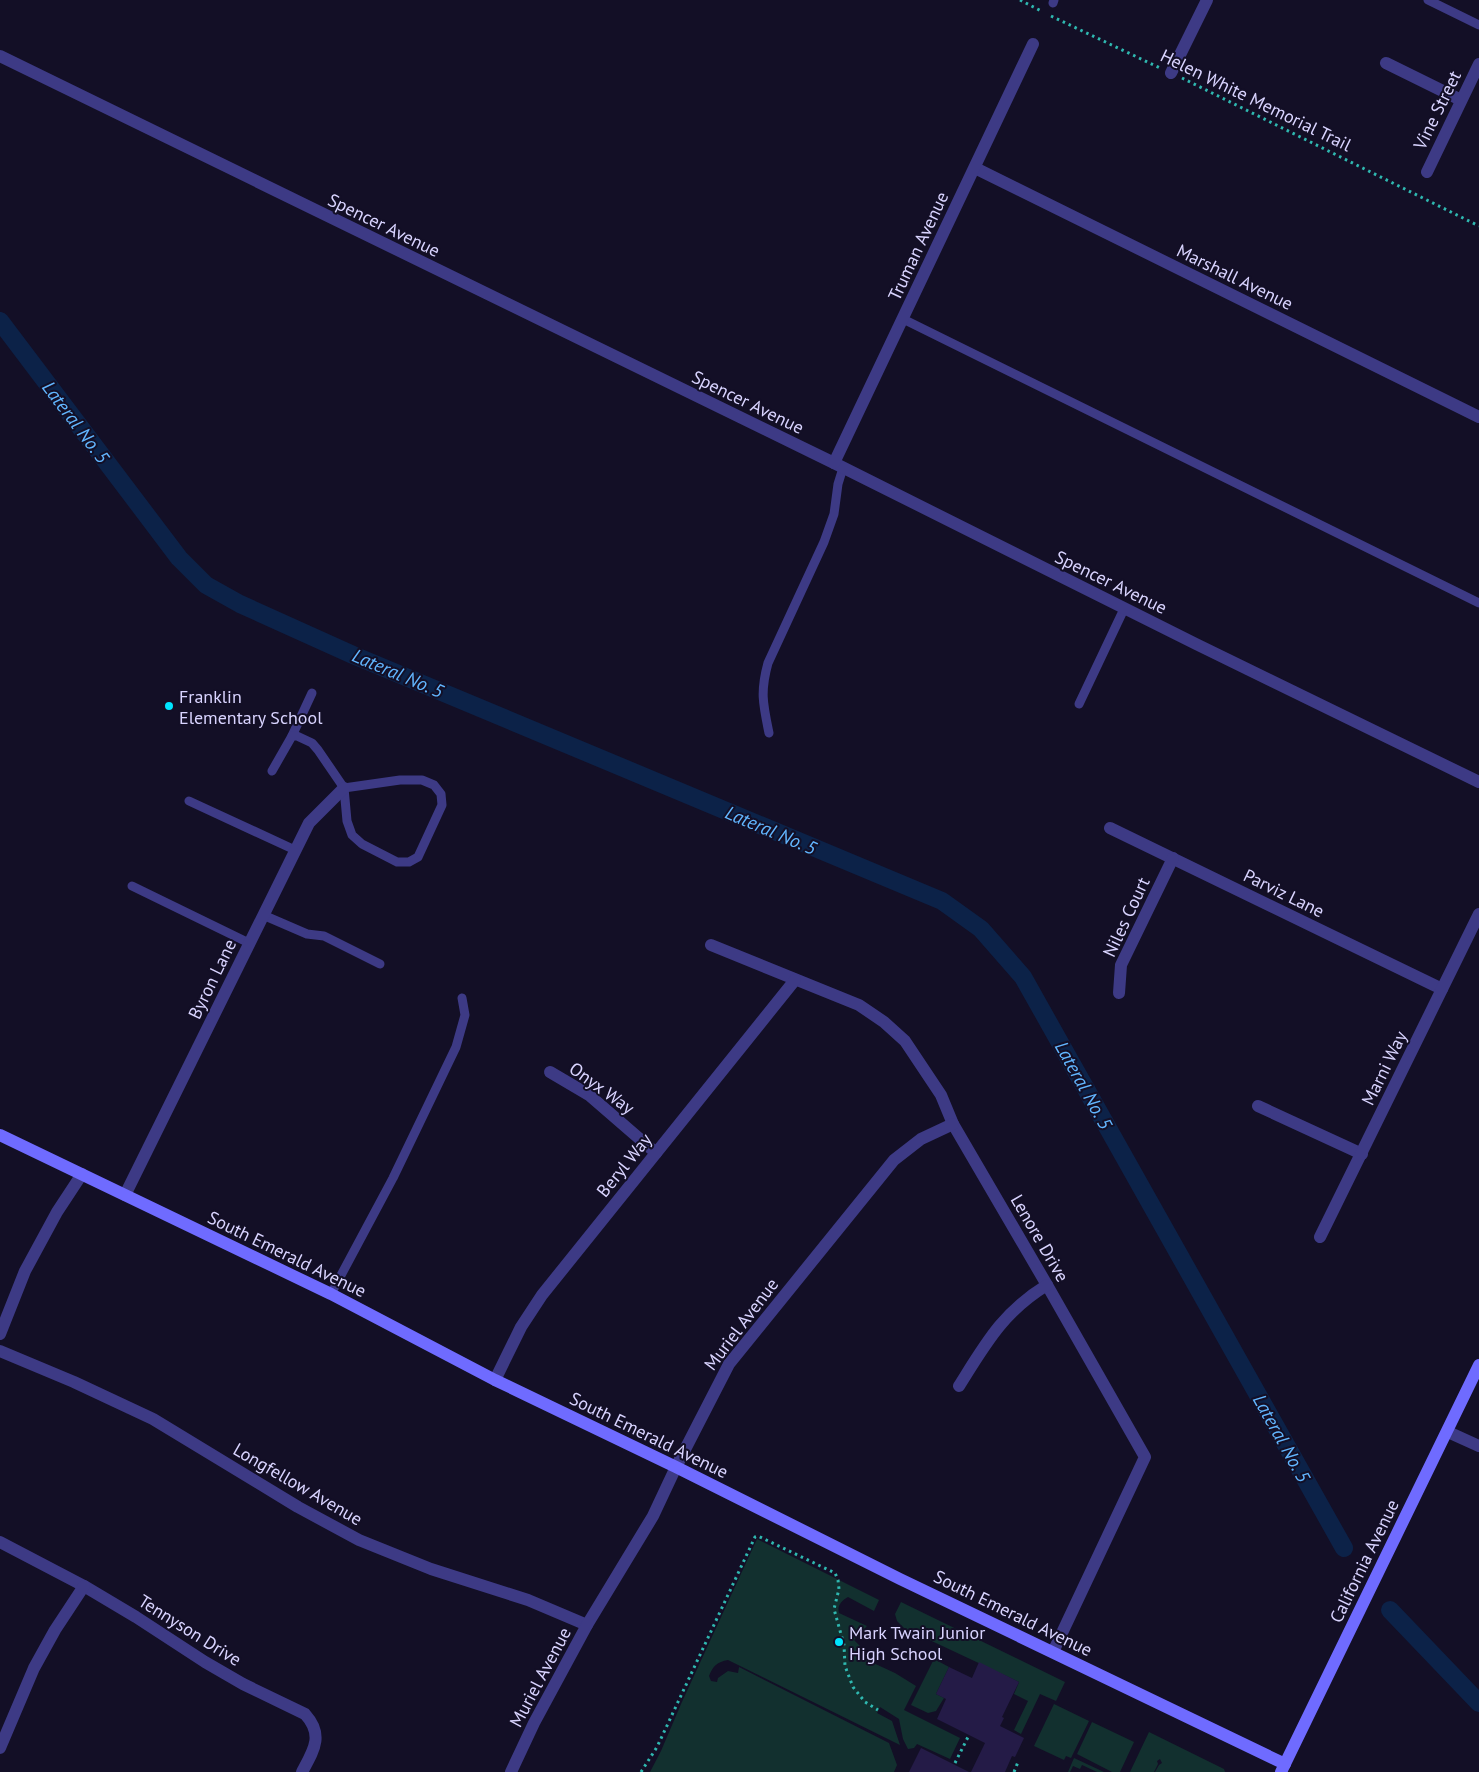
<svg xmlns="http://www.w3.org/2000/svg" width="1479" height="1772" font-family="'PT Sans',sans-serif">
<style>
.green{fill:#12302f}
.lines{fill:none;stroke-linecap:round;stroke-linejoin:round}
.canal{stroke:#0c2248;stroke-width:18}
.building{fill:#241b47}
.path{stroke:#2fb8b0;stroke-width:3;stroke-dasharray:2.5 4;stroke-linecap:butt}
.lane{stroke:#3d3a85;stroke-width:9}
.street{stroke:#3d3a85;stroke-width:12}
.secondary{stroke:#6f6bff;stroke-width:12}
.poi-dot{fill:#00e5ff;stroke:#130f26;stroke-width:2}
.labels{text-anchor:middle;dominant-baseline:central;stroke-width:4;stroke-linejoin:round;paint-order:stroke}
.street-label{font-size:18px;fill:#d9d4ff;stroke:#130f26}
.poi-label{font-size:18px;fill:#d9d4ff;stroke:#130f26;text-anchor:start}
.water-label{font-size:19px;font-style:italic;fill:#62b6ff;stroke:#130f26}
</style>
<rect width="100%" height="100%" fill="#130f26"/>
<!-- green -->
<g class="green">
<path d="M 757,1539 L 879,1600 L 874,1611 L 848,1597 C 841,1601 837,1606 839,1613 L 867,1626 L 854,1640 L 860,1646 L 856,1655 L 895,1673 L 916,1686 L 904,1710 L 960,1738 L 950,1759 L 917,1744 L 914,1748 L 908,1749 L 903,1739 L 899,1719 L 880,1707 L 877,1713 L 892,1721 L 900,1745 L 728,1660 C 717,1662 713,1666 709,1676 L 711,1681 L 717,1682 L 718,1678 L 728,1671 L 738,1673 L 739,1667 L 889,1743 L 897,1765 L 894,1772 L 650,1772 L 661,1751 L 681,1704 Z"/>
<polygon points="901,1602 1065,1682 1056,1701 1040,1694 1021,1734 1014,1730 1028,1701 1014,1694 1019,1682 904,1628 897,1621 895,1614"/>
<polygon points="934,1659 949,1667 936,1694 944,1698 936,1711 928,1713 911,1705"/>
<polygon points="1054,1704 1089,1721 1071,1758 1066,1756 1064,1760 1034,1746"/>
<polygon points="1092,1722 1134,1742 1120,1772 1112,1772 1077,1754"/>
<polygon points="1149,1732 1224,1769 1225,1772 1155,1772 1159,1765 1162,1763 1160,1759 1157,1761 1158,1764 1154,1772 1130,1772"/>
<polygon points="1074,1758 1104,1772 1097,1772 1082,1765 1080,1769 1073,1766 1070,1772 1068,1772"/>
</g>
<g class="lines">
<!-- canal -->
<g class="canal">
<polyline points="0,321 179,558 206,585 240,604 353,655 942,901 981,929 1023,977 1344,1548"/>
<polyline points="1390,1610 1479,1703"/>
</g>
</g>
<!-- building -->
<g class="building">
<polygon points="979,1662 1019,1682 1002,1717 1004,1718 1000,1726 1024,1738 1015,1757 1012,1756 1005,1772 971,1772 985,1743 937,1719 946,1699 936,1694 949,1667 972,1678"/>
<polygon points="921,1748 969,1772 909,1772"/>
</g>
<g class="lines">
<!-- path -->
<g class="path">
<polyline points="1020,0 1043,12"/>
<polyline points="1051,16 1160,68"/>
<polyline points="1182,78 1479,226"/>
<polyline points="955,1763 968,1737"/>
<polyline points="641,1772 657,1747 755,1537 758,1536 835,1573 838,1580 839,1589 834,1609 844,1645 845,1666 853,1687 865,1702 878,1710"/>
<polyline points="1014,1772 1018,1762"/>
</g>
<!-- lane -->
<g class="lane">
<polyline points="1428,0 1479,25"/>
<polyline points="1053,3 1054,0"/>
<polyline points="903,319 1479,603"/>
<polyline points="1079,704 1124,609"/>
<path d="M 769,733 C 763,704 760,692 768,663 L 824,542 L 834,514 L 838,484 L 843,468"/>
<polyline points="292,736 312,693"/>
<polyline points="272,771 292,736 297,736 312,743 318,750 344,788 347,821 352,835 362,844 397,862 409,862 418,857 442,805 441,794 434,785 422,780 400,780 344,788"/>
<polyline points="189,801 295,850"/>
<polyline points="132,886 249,943"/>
<polyline points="263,915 307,934 324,936 380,964"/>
<polyline points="331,1294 393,1178 456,1047 465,1015 462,998"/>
</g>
<!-- street -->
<g class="street">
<polyline points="0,56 834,463 1196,644 1479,782"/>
<polyline points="1386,63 1461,100"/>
<polyline points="1171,73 1207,0"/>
<polyline points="975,168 1479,417"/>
<polyline points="1427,172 1479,64"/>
<polyline points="834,463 1033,44"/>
<polyline points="1110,828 1442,989"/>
<polyline points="711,945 859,1005 884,1022 905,1041 941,1095 953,1124 1047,1285 1145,1457 1053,1652"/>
<polyline points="1119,993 1121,965 1173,858"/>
<polyline points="550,1072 589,1095 656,1153"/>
<polyline points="1258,1106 1362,1154"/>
<polyline points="125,1195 309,823 344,788"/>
<polyline points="1320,1237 1479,914"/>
<polyline points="0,1334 25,1271 57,1212 82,1174"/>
<polyline points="0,1351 74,1382 153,1419 298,1507 359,1540 431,1569 528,1600 587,1625"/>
<polyline points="495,1380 521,1327 542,1295 795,980"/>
<path d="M 959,1386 C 986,1343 1003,1312 1047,1285"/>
<polyline points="1448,1432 1479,1446"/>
<path d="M 0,1542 L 84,1586 L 136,1617 L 205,1662 L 243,1684 L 305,1714 C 324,1735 314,1750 302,1772"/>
<polyline points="0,1748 34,1668 55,1630 84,1586"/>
<polyline points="511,1772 534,1723 587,1625 653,1516 676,1467 729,1364 894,1160 921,1139 953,1124"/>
</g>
<!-- secondary -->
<g class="secondary">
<polyline points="0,1135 331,1294 495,1380 676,1467 900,1579 1285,1764"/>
<polyline points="1281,1772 1479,1365"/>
</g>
</g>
<!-- markers -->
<g class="poi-dot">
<circle cx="169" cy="706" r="5"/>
<circle cx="839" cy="1642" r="5"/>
</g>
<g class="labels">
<!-- street labels -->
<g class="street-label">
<text transform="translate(1256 100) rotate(26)">Helen White Memorial Trail</text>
<text transform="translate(1437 110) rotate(-64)">Vine Street</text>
<text transform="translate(384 225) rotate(26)">Spencer Avenue</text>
<text transform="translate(918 246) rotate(-65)">Truman Avenue</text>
<text transform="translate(1235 277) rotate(26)">Marshall Avenue</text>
<text transform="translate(748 402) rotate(26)">Spencer Avenue</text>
<text transform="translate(1111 582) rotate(26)">Spencer Avenue</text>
<text transform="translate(1284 893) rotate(26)">Parviz Lane</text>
<text transform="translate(1126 917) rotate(-65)">Niles Court</text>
<text transform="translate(212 979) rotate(-64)">Byron Lane</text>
<text transform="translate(1384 1068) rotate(-64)">Marni Way</text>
<text transform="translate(602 1088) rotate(36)">Onyx Way</text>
<text transform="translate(624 1165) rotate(-51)">Beryl Way</text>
<text transform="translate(1040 1238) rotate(60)">Lenore Drive</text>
<text transform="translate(287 1254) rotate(26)">South Emerald Avenue</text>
<text transform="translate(741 1324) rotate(-53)">Muriel Avenue</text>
<text transform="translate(649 1435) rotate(26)">South Emerald Avenue</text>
<text transform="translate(298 1484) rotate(30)">Longfellow Avenue</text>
<text transform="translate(1364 1561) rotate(-64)">California Avenue</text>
<text transform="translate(1013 1613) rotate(26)">South Emerald Avenue</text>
<text transform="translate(190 1630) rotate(32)">Tennyson Drive</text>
<text transform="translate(540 1677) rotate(-62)">Muriel Avenue</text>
</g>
<!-- poi labels -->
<g class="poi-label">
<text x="179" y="696">Franklin<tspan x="179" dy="21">Elementary School</tspan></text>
<text x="849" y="1632">Mark Twain Junior<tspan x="849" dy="21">High School</tspan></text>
</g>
<!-- water labels -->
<g class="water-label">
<text transform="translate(76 422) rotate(53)">Lateral No. 5</text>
<text transform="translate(398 673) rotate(23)">Lateral No. 5</text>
<text transform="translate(771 830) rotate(23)">Lateral No. 5</text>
<text transform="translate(1084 1085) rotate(61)">Lateral No. 5</text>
<text transform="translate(1282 1438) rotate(61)">Lateral No. 5</text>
</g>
</g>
</svg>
